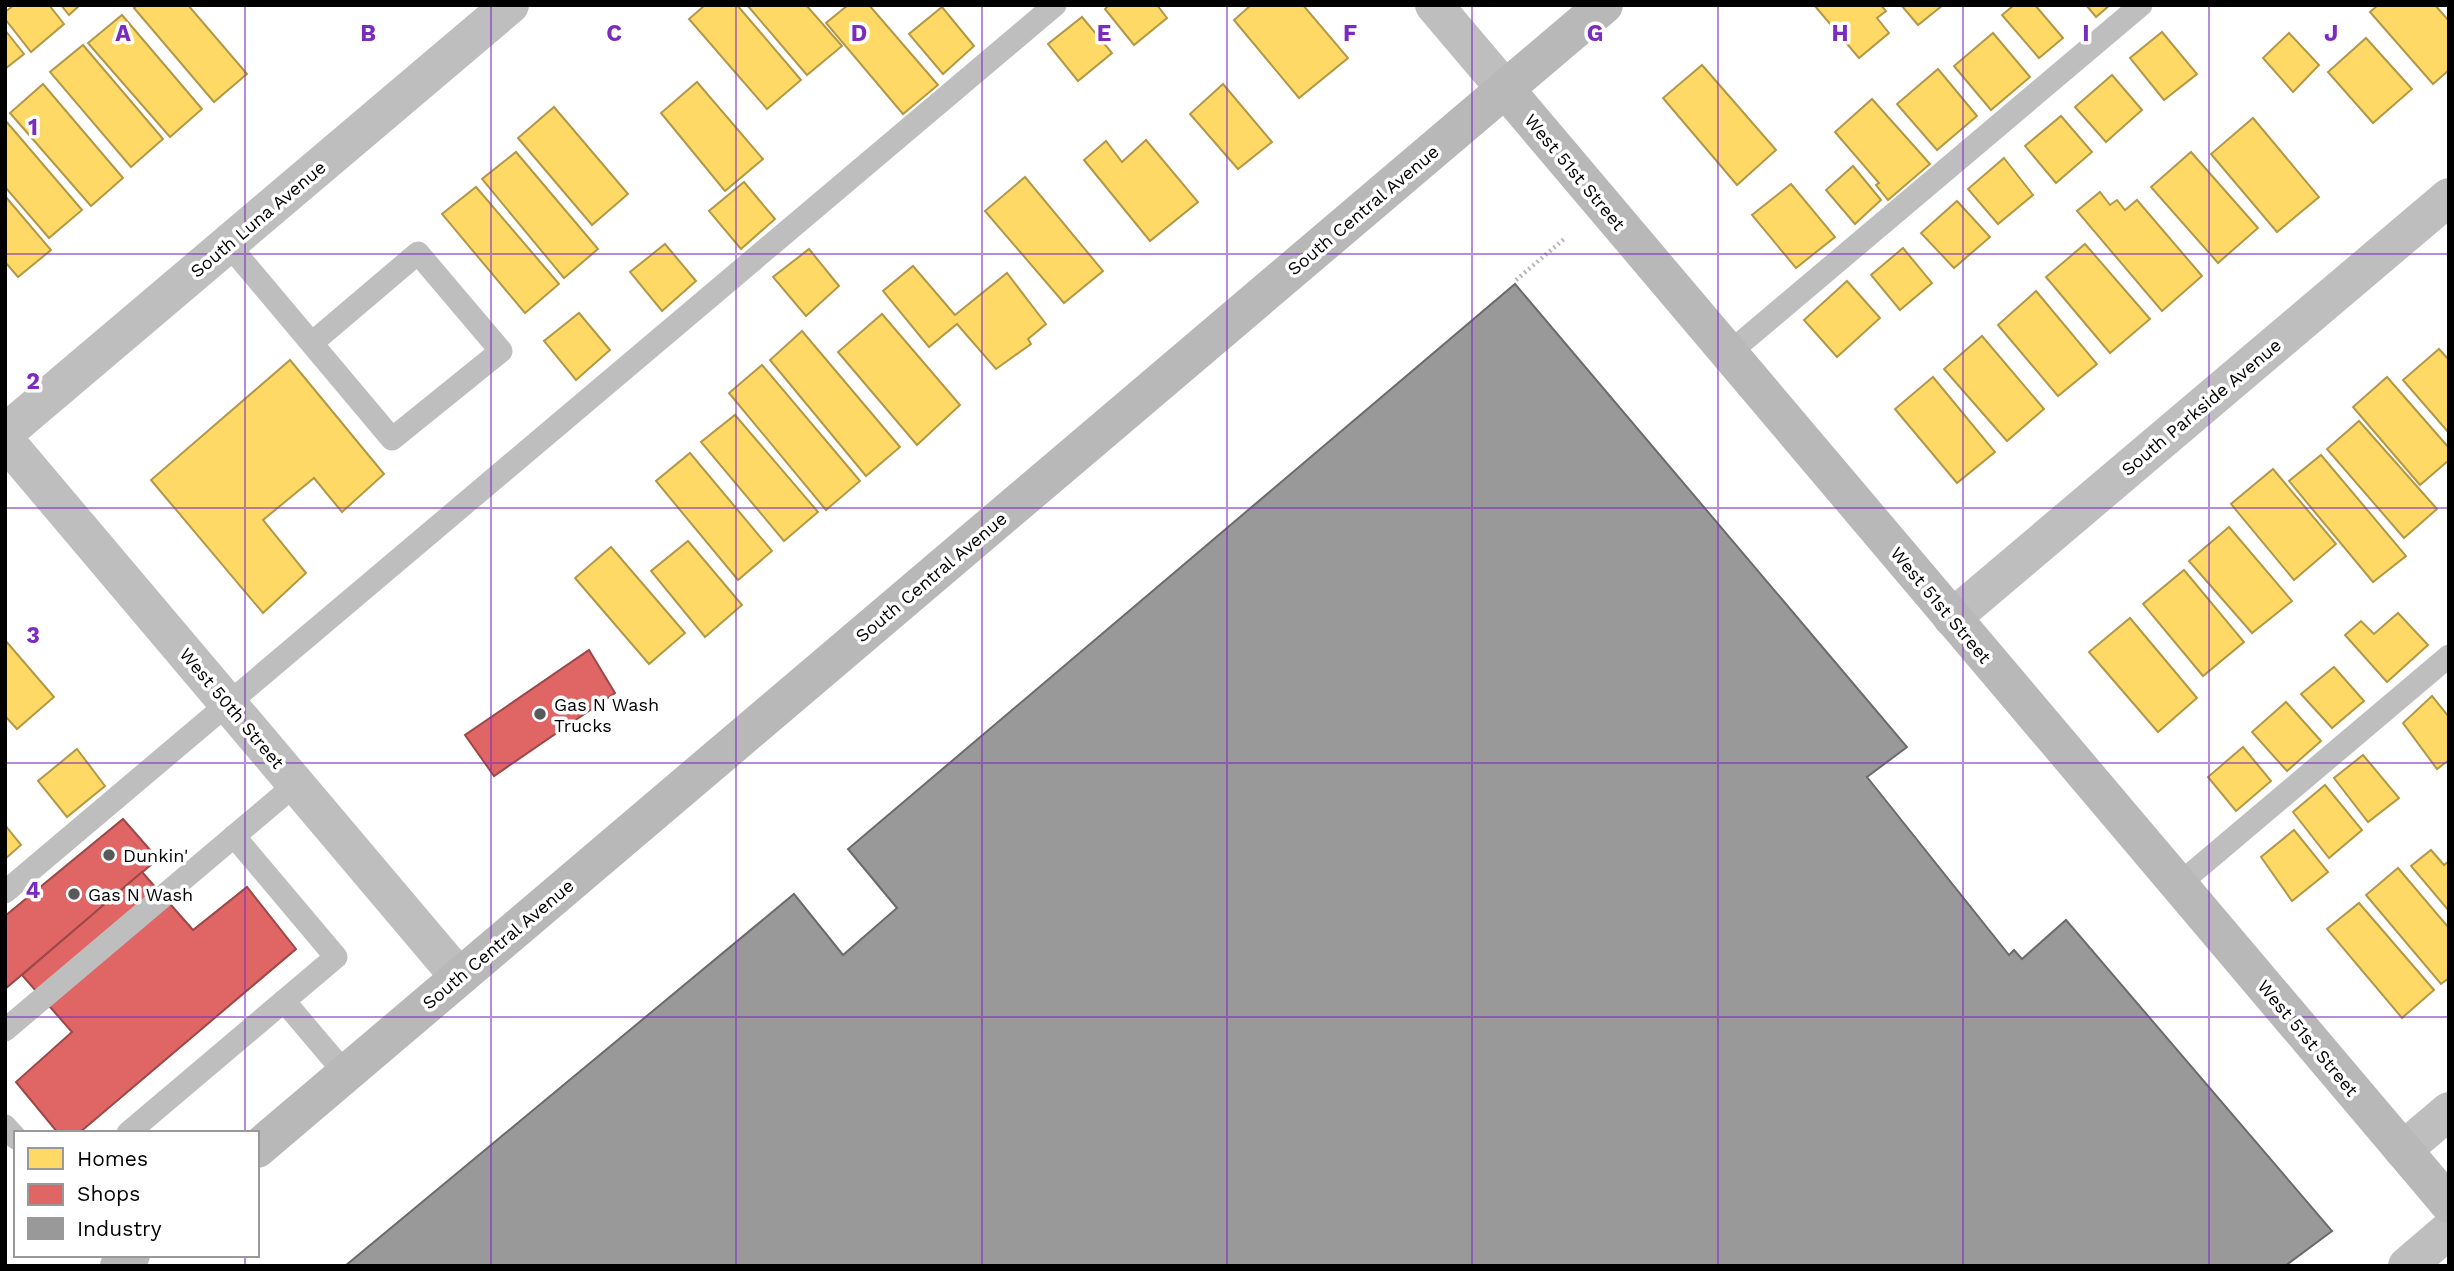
<svg xmlns="http://www.w3.org/2000/svg" width="2454" height="1271" font-family="'Work Sans',sans-serif">
<style>
.homes{fill:#ffd966;stroke:#b29847;stroke-width:2}
.shops{fill:#e06666;stroke:#9d4747;stroke-width:2}
.industry{fill:#999;stroke:#6b6b6b;stroke-width:2}
.lines{fill:none;stroke-linecap:round;stroke-linejoin:round}
.path{stroke:#b9b9b9;stroke-width:4.5;stroke-dasharray:2 3.5;stroke-linecap:butt}
.lane{stroke:#bebebe;stroke-width:23}
.street{stroke:#bebebe;stroke-width:38}
.secondary{stroke:#b8b8b8;stroke-width:38}
.grid{fill:none;stroke:#7b2cbf;stroke-width:2;stroke-opacity:0.55}
.poi-dot{fill:#595959;stroke:#fff;stroke-width:2.5}
.labels{text-anchor:middle;dominant-baseline:central;stroke-width:7;stroke-linejoin:round;paint-order:stroke}
.street-label{font-size:18px;fill:#000;stroke:#fff}
.poi-label{font-size:18px;fill:#000;stroke:#fff;text-anchor:start}
.grid-label{font-size:23px;text-anchor:middle;font-weight:bold;fill:#7b2cbf;stroke:#fff;stroke-width:7;stroke-linejoin:round;paint-order:stroke}
</style>
<rect width="100%" height="100%" fill="#fff"/>
<!-- homes -->
<g class="homes">
<polygon points="14,5 49,5 64,24 31,52 5,19 5,12"/>
<polygon points="61,5 80,5 69,15"/>
<polygon points="137,5 188,5 247,74 214,102 134,8"/>
<polygon points="705,5 737,5 801,80 767,109 689,19"/>
<polygon points="747,5 806,5 842,46 807,75"/>
<polygon points="848,5 869,5 938,85 903,114 826,23"/>
<polygon points="1109,5 1157,5 1167,18 1134,45 1105,9"/>
<polygon points="1251,5 1303,5 1348,58 1299,98 1234,20"/>
<polygon points="1814,5 1881,5 1886,11 1877,18 1889,33 1859,58"/>
<polygon points="1901,5 1943,5 1918,25"/>
<polygon points="2014,5 2035,5 2063,38 2039,58 2002,15"/>
<polygon points="2086,5 2110,5 2096,17"/>
<polygon points="2378,5 2435,5 2449,21 2449,70 2433,84 2370,12"/>
<polygon points="942,7 974,46 943,74 909,34"/>
<polygon points="122,15 202,109 170,137 88,43"/>
<polygon points="1082,17 1112,53 1078,81 1048,44"/>
<polygon points="5,30 24,54 5,69"/>
<polygon points="2162,32 2197,74 2164,100 2130,58"/>
<polygon points="1993,33 2030,77 1991,110 1954,66"/>
<polygon points="2289,33 2319,65 2293,92 2263,58"/>
<polygon points="2366,38 2412,89 2373,123 2328,72"/>
<polygon points="83,45 163,139 131,167 50,72"/>
<polygon points="1702,65 1776,150 1737,185 1663,98"/>
<polygon points="1938,69 1977,116 1937,150 1897,104"/>
<polygon points="2112,75 2142,110 2106,142 2075,107"/>
<polygon points="697,82 763,159 725,191 661,113"/>
<polygon points="43,84 123,178 91,206 10,113"/>
<polygon points="1223,84 1272,142 1238,169 1190,114"/>
<polygon points="1872,99 1930,164 1888,200 1876,185 1879,183 1835,132"/>
<polygon points="554,107 628,194 592,225 518,138"/>
<polygon points="2061,116 2092,152 2056,183 2025,146"/>
<polygon points="2253,118 2319,197 2277,232 2211,154"/>
<polygon points="5,120 82,210 49,238 5,187"/>
<polygon points="1146,140 1198,202 1150,241 1084,160 1106,141 1122,162"/>
<polygon points="516,152 598,249 564,278 482,179"/>
<polygon points="2191,152 2258,228 2218,263 2151,187"/>
<polygon points="2004,158 2033,195 1998,224 1968,189"/>
<polygon points="1853,166 1881,200 1855,224 1826,190"/>
<polygon points="1025,177 1103,271 1064,303 985,211"/>
<polygon points="744,182 775,219 741,249 709,211"/>
<polygon points="1791,184 1835,237 1796,268 1752,215"/>
<polygon points="476,187 559,284 525,313 442,214"/>
<polygon points="2100,192 2110,205 2117,200 2125,210 2137,200 2202,276 2162,311 2077,211"/>
<polygon points="5,196 51,250 18,277 5,262"/>
<polygon points="1957,201 1990,237 1954,268 1921,233"/>
<polygon points="665,244 696,281 662,311 630,272"/>
<polygon points="2085,244 2150,319 2110,353 2046,277"/>
<polygon points="1903,248 1932,283 1900,310 1871,275"/>
<polygon points="809,249 839,286 806,316 773,277"/>
<polygon points="913,266 955,315 1007,273 1046,324 1028,339 1031,344 996,369 957,324 929,347 883,291"/>
<polygon points="1847,281 1880,318 1837,357 1804,320"/>
<polygon points="2036,291 2097,364 2058,396 1998,325"/>
<polygon points="579,313 610,350 576,380 544,341"/>
<polygon points="882,314 960,405 917,445 838,352"/>
<polygon points="802,331 900,447 866,476 770,360"/>
<polygon points="1982,336 2044,409 2007,441 1944,369"/>
<polygon points="2439,349 2449,360 2449,433 2403,380"/>
<polygon points="290,360 384,474 342,512 314,478 263,520 306,573 263,613 151,480"/>
<polygon points="762,365 860,481 826,510 729,393"/>
<polygon points="1933,377 1995,452 1957,483 1895,409"/>
<polygon points="2387,377 2449,448 2449,460 2420,485 2353,407"/>
<polygon points="735,415 818,512 784,541 701,442"/>
<polygon points="2359,421 2437,509 2404,538 2327,449"/>
<polygon points="690,453 772,551 738,580 656,481"/>
<polygon points="2321,455 2406,556 2373,582 2289,481"/>
<polygon points="2273,469 2336,544 2294,580 2231,504"/>
<polygon points="2229,527 2292,601 2252,633 2189,561"/>
<polygon points="688,541 742,605 705,637 651,571"/>
<polygon points="611,547 685,633 649,664 575,578"/>
<polygon points="2184,570 2244,642 2203,676 2143,604"/>
<polygon points="2398,613 2428,645 2387,682 2345,635 2361,621 2374,634"/>
<polygon points="2130,618 2197,698 2158,732 2089,652"/>
<polygon points="5,640 54,697 17,729 5,716"/>
<polygon points="2334,667 2364,701 2332,728 2301,694"/>
<polygon points="2432,696 2449,717 2449,760 2437,769 2403,723"/>
<polygon points="2286,702 2321,741 2287,771 2252,732"/>
<polygon points="2243,747 2271,781 2236,811 2208,777"/>
<polygon points="77,749 105,786 67,817 38,781"/>
<polygon points="2363,755 2399,798 2368,822 2334,778"/>
<polygon points="2325,785 2362,830 2329,858 2293,812"/>
<polygon points="5,825 21,845 5,859"/>
<polygon points="2294,830 2328,872 2292,901 2261,857"/>
<polygon points="2431,850 2444,865 2449,861 2449,911 2411,866"/>
<polygon points="2398,868 2449,928 2449,978 2441,984 2366,895"/>
<polygon points="2359,903 2434,990 2402,1018 2327,929"/>
</g>
<!-- shops -->
<g class="shops">
<polygon points="589,650 615,693 494,776 465,735"/>
<polygon points="123,819 158,859 5,989 5,916"/>
<polygon points="142,872 193,930 247,887 296,949 79,1133 58,1133 16,1082 72,1032 22,975"/>
</g>
<!-- industry -->
<polygon class="industry" points="1515,284 1907,747 1867,777 2009,955 2014,950 2022,959 2066,920 2332,1231 2285,1266 345,1266 794,894 843,955 897,908 848,849"/>
<g class="lines">
<!-- path -->
<polyline class="path" points="1516,280 1564,239"/>
<!-- lane -->
<g class="lane">
<polyline points="228,244 392,439 501,351 418,253 312,343"/>
<polyline points="1729,353 2141,5"/>
<polyline points="234,836 336,957 284,1001"/>
<polyline points="2178,885 2449,656"/>
<polyline points="5,892 1055,5"/>
<polyline points="5,1030 296,784"/>
<polyline points="5,1126 16,1138"/>
<polyline points="128,1133 284,1001 345,1073"/>
</g>
<!-- street -->
<g class="street">
<polyline points="1434,5 1506,90"/>
<polyline points="5,433 510,5"/>
<polyline points="5,440 459,977"/>
<polyline points="1952,618 2449,197"/>
<polyline points="2403,1150 2449,1111"/>
<polyline points="2407,1266 2449,1230"/>
</g>
<!-- secondary -->
<g class="secondary">
<polyline points="1506,90 2449,1204"/>
<polyline points="257,1149 1604,5"/>
<polyline points="119,1266 131,1255"/>
</g>
</g>
<!-- grid -->
<path class="grid" d="M 245,5 L 245,1133M 491,5 L 491,1266M 736,5 L 736,1266M 982,5 L 982,1266M 1227,5 L 1227,1266M 1472,5 L 1472,1266M 1718,5 L 1718,1266M 1963,5 L 1963,1266M 2209,5 L 2209,1266M 5,254 L 2449,254M 5,508 L 2449,508M 5,763 L 2449,763M 5,1017 L 2449,1017M 245,1255 L 245,1266"/>
<!-- markers -->
<g class="poi-dot">
<circle cx="540" cy="714" r="7"/>
<circle cx="109" cy="855" r="7"/>
<circle cx="74" cy="894" r="7"/>
</g>
<g class="labels">
<!-- street labels -->
<g class="street-label">
<text transform="translate(1575 172) rotate(50)">West 51st Street</text>
<text transform="translate(1363 210) rotate(-40)">South Central Avenue</text>
<text transform="translate(258 219) rotate(-40)">South Luna Avenue</text>
<text transform="translate(2201 407) rotate(-40)">South Parkside Avenue</text>
<text transform="translate(931 577) rotate(-40)">South Central Avenue</text>
<text transform="translate(1941 605) rotate(50)">West 51st Street</text>
<text transform="translate(232 708) rotate(50)">West 50th Street</text>
<text transform="translate(498 944) rotate(-40)">South Central Avenue</text>
<text transform="translate(2308 1038) rotate(50)">West 51st Street</text>
</g>
<!-- poi labels -->
<g class="poi-label">
<text x="554" y="704">Gas N Wash<tspan x="554" dy="21">Trucks</tspan></text>
<text x="123" y="855">Dunkin'</text>
<text x="88" y="894">Gas N Wash</text>
</g>
</g>
<g class="grid-label">
<text x="123" y="41">A</text>
<text x="368" y="41">B</text>
<text x="614" y="41">C</text>
<text x="859" y="41">D</text>
<text x="1104" y="41">E</text>
<text x="1350" y="41">F</text>
<text x="1595" y="41">G</text>
<text x="1840" y="41">H</text>
<text x="2086" y="41">I</text>
<text x="2331" y="41">J</text>
<text x="33" y="135">1</text>
<text x="33" y="389">2</text>
<text x="33" y="643">3</text>
<text x="33" y="898">4</text>
</g>
<!-- border -->
<rect width="2454" height="1271" fill="none" stroke="#000000" stroke-width="14"/>
<!-- legend -->
<rect x="14" y="1131" width="245" height="126" fill="#ffffff" stroke="#999999" stroke-width="2"/>
<rect x="28" y="1148" width="35" height="21" fill="#ffd966" stroke="#999999" stroke-width="2"/>
<text x="77" y="1166" font-size="21" fill="#000000">Homes</text>
<rect x="28" y="1184" width="35" height="21" fill="#e06666" stroke="#999999" stroke-width="2"/>
<text x="77" y="1201" font-size="21" fill="#000000">Shops</text>
<rect x="28" y="1218" width="35" height="21" fill="#999999" stroke="#999999" stroke-width="2"/>
<text x="77" y="1236" font-size="21" fill="#000000">Industry</text>
</svg>
